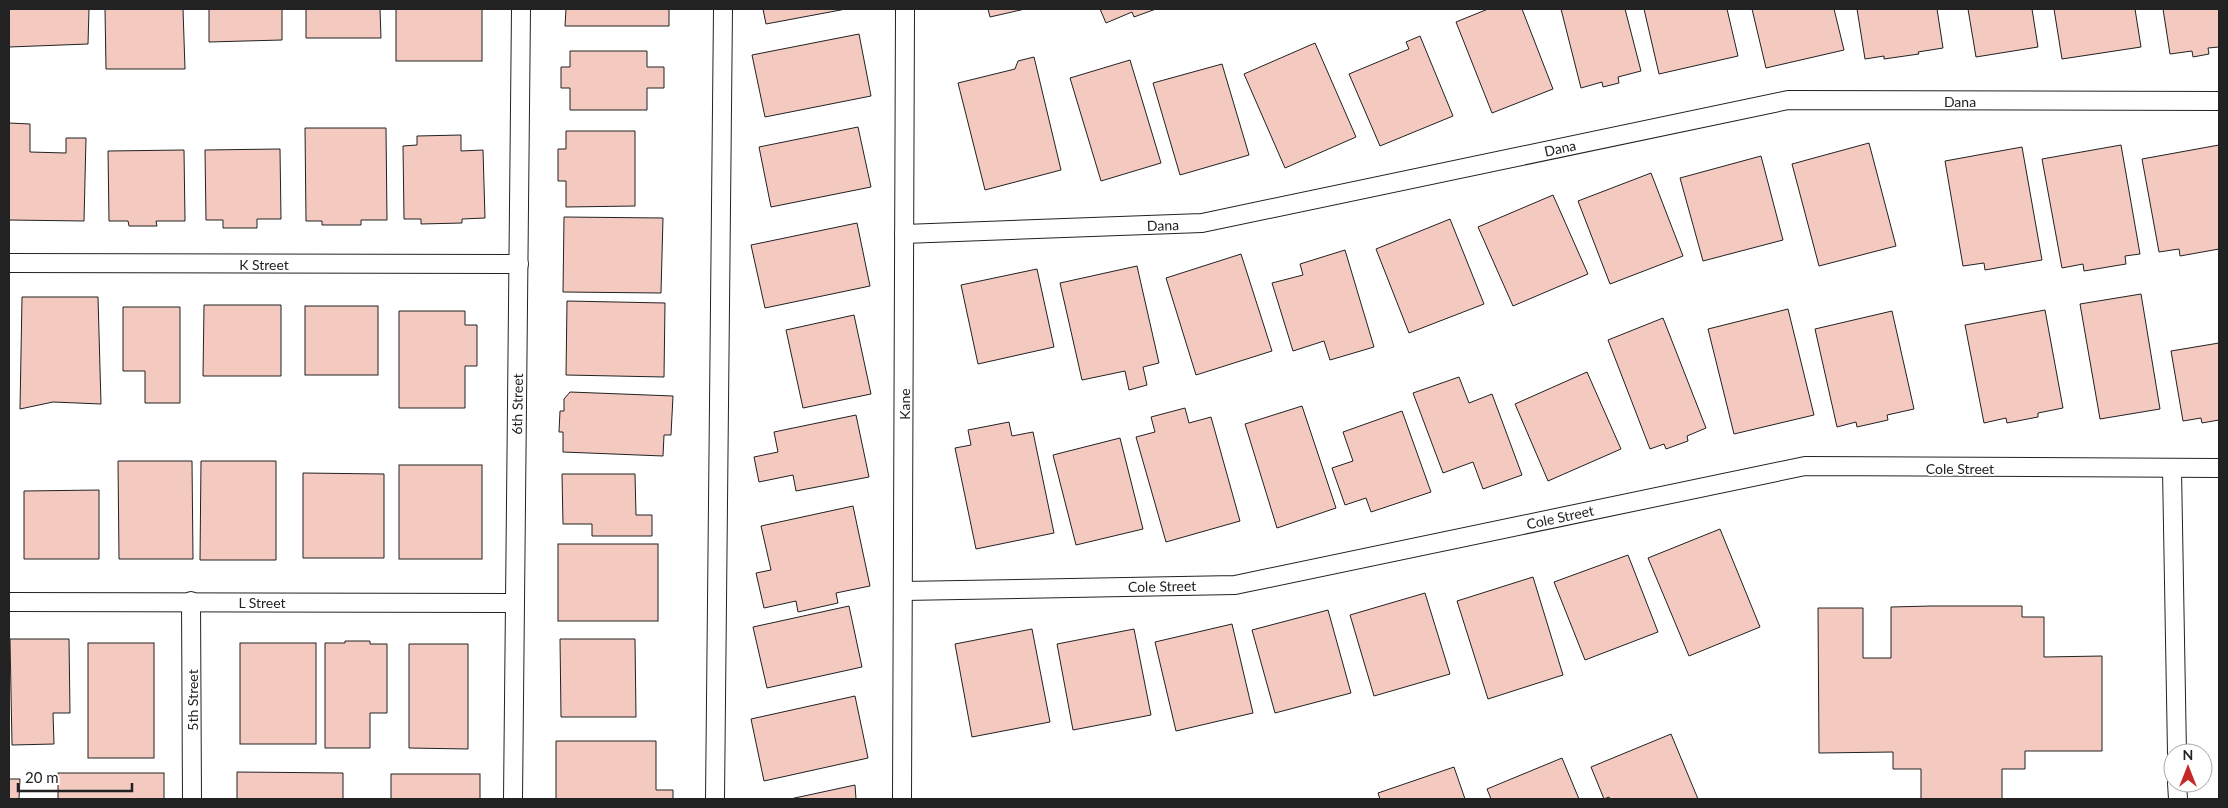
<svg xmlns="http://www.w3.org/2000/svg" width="2228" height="808" font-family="Lato,sans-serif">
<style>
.building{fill:#f3c9c0;stroke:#222}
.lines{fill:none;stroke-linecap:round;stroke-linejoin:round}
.lane-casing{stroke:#222;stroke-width:20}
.lane{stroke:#fff;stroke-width:18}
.labels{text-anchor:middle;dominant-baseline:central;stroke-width:4;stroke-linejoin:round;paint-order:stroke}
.street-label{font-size:14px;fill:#222;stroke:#fff}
</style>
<rect width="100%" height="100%" fill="#fff"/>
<!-- building -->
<g class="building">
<polygon points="9,9 89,9 88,44 9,47"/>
<polygon points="105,9 183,9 185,69 106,69"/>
<polygon points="209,9 282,9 282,40 209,42"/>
<polygon points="306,9 380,9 381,38 306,38"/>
<rect x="396" y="9" width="86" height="52"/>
<polygon points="566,9 669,9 669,26 565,26"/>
<polygon points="763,9 846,9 766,24"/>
<polygon points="988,9 1025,9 990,17"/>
<polygon points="1100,9 1156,9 1134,17 1132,12 1106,23"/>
<polygon points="1488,9 1522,9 1553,89 1492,113 1456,22"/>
<polygon points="1561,9 1625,9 1641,71 1618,77 1619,83 1603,87 1602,82 1581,88"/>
<polygon points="1644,9 1727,9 1738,56 1659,74"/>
<polygon points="1752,9 1834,9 1844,50 1766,68"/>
<polygon points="1857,9 1937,9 1943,48 1918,52 1919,54 1884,59 1884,56 1865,59"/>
<polygon points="1968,9 2032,9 2038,47 1976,57"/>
<polygon points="2054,9 2135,9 2141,47 2062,59"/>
<polygon points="2163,9 2219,9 2219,47 2208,48 2209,54 2193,57 2192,51 2170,54"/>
<polygon points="859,34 871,96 765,117 752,55"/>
<polygon points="1420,36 1453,116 1380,146 1349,74 1409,49 1406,42"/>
<polygon points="1315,43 1356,137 1285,168 1244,74"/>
<polygon points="570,51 647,51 647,67 664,67 664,88 647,88 647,110 570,110 570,88 561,88 561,67 570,67"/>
<polygon points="1034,57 1061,170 985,190 958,83 1015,69 1018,61"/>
<polygon points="1130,60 1161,163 1101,181 1070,78"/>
<polygon points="1222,64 1249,155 1180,175 1153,83"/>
<polygon points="9,123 30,124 30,152 66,153 66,138 86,138 84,221 9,220"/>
<polygon points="858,127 871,187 771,207 759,147"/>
<polygon points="305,128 386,128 387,220 361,220 361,225 322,225 322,221 306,221"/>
<polygon points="566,131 635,131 635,206 566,207 566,181 558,181 558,149 566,149"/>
<polygon points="461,135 461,151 483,150 485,218 462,219 462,223 421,224 421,219 404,219 403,146 417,145 417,136"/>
<polygon points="1869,143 1896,246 1819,266 1792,164"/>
<polygon points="2121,145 2140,254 2125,256 2126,264 2084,271 2083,264 2062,268 2042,159"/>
<polygon points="2219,145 2219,249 2180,256 2179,249 2159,252 2142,159"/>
<polygon points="2022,147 2042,260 1985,270 1984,263 1963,266 1945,161"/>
<polygon points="280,149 281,219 257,219 257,228 223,228 223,220 206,220 205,150"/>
<polygon points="184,150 185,221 156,221 157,226 129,226 128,221 109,221 108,151"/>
<polygon points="1761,156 1783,240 1703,261 1680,178"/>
<polygon points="1651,173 1683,256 1610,284 1578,201"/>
<polygon points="1553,195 1588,274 1513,306 1478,227"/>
<polygon points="564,217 663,218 661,293 563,292"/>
<polygon points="1450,219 1484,304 1409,333 1376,249"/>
<polygon points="857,223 870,286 765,308 751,245"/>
<polygon points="1345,250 1374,347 1330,360 1324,341 1293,351 1272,283 1303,275 1300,264"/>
<polygon points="1241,254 1272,351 1196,375 1166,278"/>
<polygon points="1137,266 1159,363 1143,367 1147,385 1129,390 1125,371 1082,380 1060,283"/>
<polygon points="1037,269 1054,347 978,364 961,285"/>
<polygon points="2141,294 2160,409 2100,419 2080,304"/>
<polygon points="22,297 98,297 101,404 53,402 20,409"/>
<polygon points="567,301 665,303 664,377 566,375"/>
<polygon points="204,305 281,305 281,376 203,376"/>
<rect x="305" y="306" width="73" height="69"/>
<polygon points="123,307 180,307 180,403 145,403 145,371 123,371"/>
<polygon points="1788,309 1814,415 1734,434 1708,329"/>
<polygon points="2045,310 2063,408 2038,413 2038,417 2007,423 2006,418 1984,423 1965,325"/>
<polygon points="399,311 465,311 465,325 477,325 477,366 465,366 465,408 399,408"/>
<polygon points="1892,311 1914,409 1887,415 1888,420 1857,427 1856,422 1837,427 1815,329"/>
<polygon points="854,315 871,394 803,408 786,330"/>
<polygon points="1663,318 1706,428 1687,436 1688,441 1666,449 1664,444 1650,449 1608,340"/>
<polygon points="2219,343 2219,420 2202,423 2201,418 2183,421 2171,351"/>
<polygon points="1587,372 1621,449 1548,481 1515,404"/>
<polygon points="1459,377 1469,403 1492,394 1522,475 1483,489 1473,462 1443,473 1413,393"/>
<polygon points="570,392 673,396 671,435 664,435 663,456 563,452 563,432 559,432 560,411 564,411 564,399"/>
<polygon points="1302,406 1336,508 1277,528 1245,424"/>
<polygon points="1185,408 1189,423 1211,417 1240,521 1166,542 1136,437 1155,432 1151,417"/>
<polygon points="1402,411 1431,492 1371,512 1366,498 1345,505 1332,468 1353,461 1343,432"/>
<polygon points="856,415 869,477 796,491 793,475 759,482 754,457 778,452 774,432"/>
<polygon points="1009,422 1012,436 1033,432 1054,533 976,549 955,448 971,445 968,430"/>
<polygon points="1120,438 1143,529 1076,545 1053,455"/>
<polygon points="118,461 192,461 193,559 119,559"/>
<polygon points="201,461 276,461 276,560 200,560"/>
<rect x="399" y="465" width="83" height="94"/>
<polygon points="303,473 384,474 384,558 303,558"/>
<polygon points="562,474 635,474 636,515 652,515 652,536 592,536 592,524 563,524"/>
<polygon points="99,490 99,559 24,559 24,491"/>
<polygon points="853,506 870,586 836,593 838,603 798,612 796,601 764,608 756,573 771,570 761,526"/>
<polygon points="1720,529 1760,627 1689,656 1648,558"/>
<rect x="558" y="544" width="100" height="77"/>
<polygon points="1628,555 1658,632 1585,660 1554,582"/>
<polygon points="1533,577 1563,675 1488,699 1457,601"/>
<polygon points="1425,593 1450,674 1374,696 1350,615"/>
<polygon points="849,606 862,667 767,688 753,627"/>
<polygon points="1931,606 2022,606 2022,617 2044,617 2044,657 2102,656 2102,751 2025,751 2025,769 2002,769 2002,799 1921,799 1921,769 1893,769 1893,752 1819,753 1818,608 1863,608 1863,658 1891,658 1891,607"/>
<polygon points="1328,610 1351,693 1275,713 1252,630"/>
<polygon points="1232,624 1253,713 1176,731 1155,642"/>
<polygon points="1032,629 1050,722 972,737 955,644"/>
<polygon points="1134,629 1151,715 1073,730 1057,644"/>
<polygon points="10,639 69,639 70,713 53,713 54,744 12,745"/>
<polygon points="560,639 635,639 636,717 561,717"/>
<polygon points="345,641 370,641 370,644 387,644 387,713 370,713 370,748 325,748 325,643 345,643"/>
<rect x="88" y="643" width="66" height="115"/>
<rect x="240" y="643" width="76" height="101"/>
<polygon points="409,644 468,644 468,749 409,748"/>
<polygon points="855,696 868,758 764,781 751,719"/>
<polygon points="1671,734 1698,799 1610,799 1609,797 1604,799 1591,767"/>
<polygon points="556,741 656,741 656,790 673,790 673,799 556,799"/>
<polygon points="1562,758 1579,799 1491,799 1487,789"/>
<polygon points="1454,767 1465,799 1380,799 1378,793"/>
<polygon points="237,772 343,773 343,799 237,799"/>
<rect x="58" y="773" width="106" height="26"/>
<rect x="391" y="774" width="89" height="25"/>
<polygon points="9,779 20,779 19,799 9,799"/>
<polygon points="855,785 856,799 790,799"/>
</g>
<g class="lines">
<!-- lane casing -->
<g class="lane-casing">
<g id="lane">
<polyline points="904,234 1202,223 1788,100 2219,101"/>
<polyline points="9,263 519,264"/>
<polyline points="2172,469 2177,753"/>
<polyline points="903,591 1235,585 1805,466 2219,468"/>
<polyline points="191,601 192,799"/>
<polyline points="9,602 514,603"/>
<polyline points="2177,783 2178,799"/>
<polyline points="513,799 521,9"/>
<polyline points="715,799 723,9"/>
<polyline points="902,799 905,9"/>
</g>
</g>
<!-- lane -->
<use href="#lane" class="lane"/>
</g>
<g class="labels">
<!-- street labels -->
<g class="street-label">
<text x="1960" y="101">Dana</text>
<text transform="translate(1560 148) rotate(-12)">Dana</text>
<text transform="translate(1163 225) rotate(-2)">Dana</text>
<text x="264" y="264">K Street</text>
<text transform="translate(517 404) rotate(-89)">6th Street</text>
<text transform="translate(904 404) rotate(-90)">Kane</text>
<text x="1960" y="468">Cole Street</text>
<text transform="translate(1560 517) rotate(-12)">Cole Street</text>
<text transform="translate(1162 586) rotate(-1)">Cole Street</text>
<text x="262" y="602">L Street</text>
<text transform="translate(192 700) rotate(-90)">5th Street</text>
</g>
</g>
<!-- border -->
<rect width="2228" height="808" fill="none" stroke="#222222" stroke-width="20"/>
<!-- north arrow -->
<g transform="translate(2188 768)"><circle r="24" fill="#ffffff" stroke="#a7a7a7"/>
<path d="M0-4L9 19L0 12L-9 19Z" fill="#c62828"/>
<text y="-8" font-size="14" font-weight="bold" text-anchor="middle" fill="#222222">N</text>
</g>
<!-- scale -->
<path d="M18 783v8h114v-8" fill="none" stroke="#222222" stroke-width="2.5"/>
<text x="25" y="783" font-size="15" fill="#222222" stroke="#ffffff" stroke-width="4" paint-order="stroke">20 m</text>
</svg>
